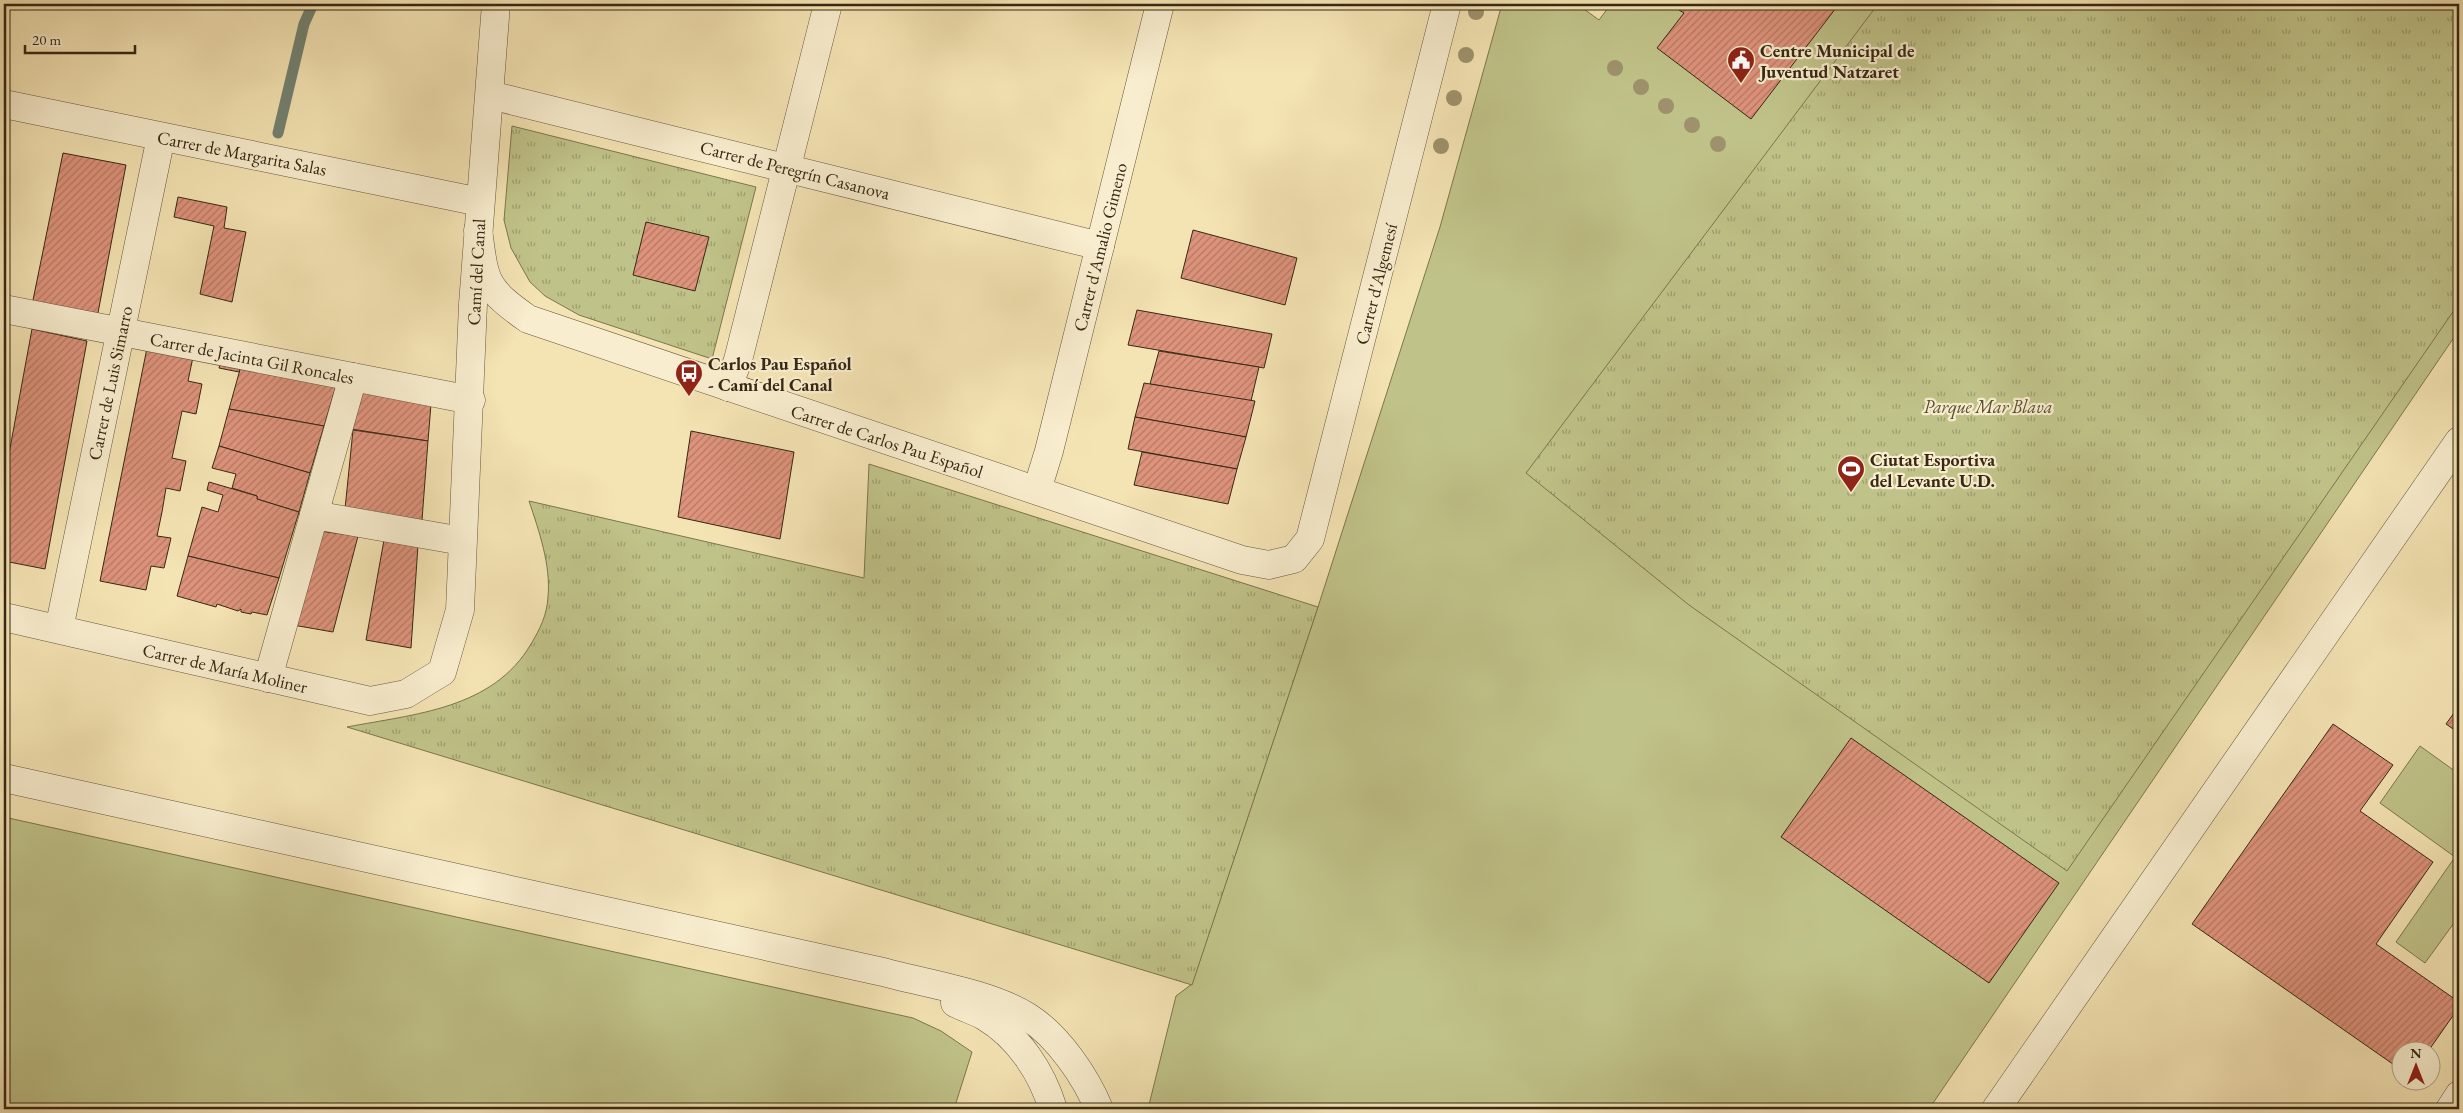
<svg xmlns="http://www.w3.org/2000/svg" width="2463" height="1113" font-family="'EB Garamond',serif">
<style>
.grass{fill:#c0c389;stroke:#7b764e}
.park{fill:url(#park-tufts);stroke:#7b764e}
.lines{fill:none;stroke-linecap:round;stroke-linejoin:round}
.stream{stroke:#738272;stroke-width:11}
.building{fill:url(#building-hatch);stroke:#362814}
.minor-casing{stroke:#66573c;stroke-width:29}
.minor{stroke:#f8edce;stroke-width:28}
.tree{fill:#9e926c}
.labels{text-anchor:middle;dominant-baseline:central;stroke-width:4.5;stroke-linejoin:round;paint-order:stroke}
.poi-label{font-size:18px;font-weight:bold;fill:#362814;stroke:#f8edce;text-anchor:start}
.street-label{font-size:18px;fill:#362814;stroke:#f8edce}
.park-label{font-size:18px;font-style:italic;fill:#584f31;stroke:#f8edce}
</style>
<defs>
<pattern id="park-tufts" width="24" height="20" patternUnits="userSpaceOnUse" patternTransform="scale(1.25)"><rect width="24" height="20" fill="#c0c389"/><path d="M3 7l-1-3M5 7V3M7 7l1-3M15 17l-1-3M17 17v-4M19 17l1-3" fill="none" stroke="#9d9e6f"/></pattern>
<pattern id="building-hatch" width="6" height="6" patternUnits="userSpaceOnUse" patternTransform="scale(1.25)"><rect width="6" height="6" fill="#de937c"/><path d="M-1 1l2-2M0 6l6-6M5 7l2-2" fill="none" stroke="#b57864"/></pattern>
</defs>
<rect width="100%" height="100%" fill="#f4e3b3"/>
<filter id="stains"><feTurbulence type="fractalNoise" baseFrequency=".004" numOctaves="4"/><feColorMatrix values="0 0 0 0 .2 0 0 0 0 .09 0 0 0 0 .02 0 0 0 .5 -.17"/></filter>
<radialGradient id="worn" r=".72"><stop offset=".6" stop-color="#630" stop-opacity="0"/><stop offset="1" stop-color="#630" stop-opacity=".3"/></radialGradient>
<!-- grass -->
<g class="grass">
<polygon points="1502,4 1577,4 1599,20 1611,4 2459,4 2459,330 1929,1109 1148,1109 1176,996 1192,984 1318,607 1440,227"/>
<polygon points="2420,746 2459,774 2459,916 2425,963 2396,942 2455,857 2380,803"/>
<polygon points="4,817 913,1018 941,1031 972,1052 954,1109 4,1109"/>
</g>
<!-- park -->
<g class="park">
<polygon points="1878,4 2459,4 2459,303 2067,871 1689,605 1526,473"/>
<polygon points="512,126 756,187 712,359 579,315 545,296 530,282 511,248 504,220"/>
<path d="M 869,464 L 1318,607 L 1192,985 L 347,727 C 415,714 493,709 531,644 C 540,629 547,615 548,597 C 551,565 539,531 529,501 L 864,578 Z"/>
</g>
<g class="lines">
<!-- stream -->
<polyline class="stream" points="278,133 304,24 313,4"/>
</g>
<!-- building -->
<g class="building">
<polygon points="1683,4 1839,4 1751,119 1657,48 1684,13 1679,10"/>
<polygon points="63,153 126,165 97,318 32,305"/>
<polygon points="178,197 227,207 224,228 246,232 232,302 200,294 214,226 174,217"/>
<polygon points="646,222 709,237 695,291 633,275"/>
<polygon points="1193,230 1297,258 1285,305 1181,278"/>
<polygon points="1137,310 1272,334 1264,368 1128,345"/>
<polygon points="32,329 87,341 45,569 4,561 4,481"/>
<polygon points="147,348 193,357 188,381 202,384 196,414 182,411 177,435 172,458 186,461 180,491 166,488 162,512 157,536 171,538 164,568 151,566 146,590 100,581"/>
<polygon points="1159,351 1259,367 1251,401 1150,384"/>
<polygon points="214,361 241,366 239,372 219,368 220,365 214,364"/>
<polygon points="241,366 336,386 324,426 229,409"/>
<polygon points="1144,383 1255,401 1246,437 1135,417"/>
<polygon points="358,389 431,404 428,441 351,429"/>
<polygon points="229,409 324,426 310,473 219,446"/>
<polygon points="1135,417 1246,437 1237,469 1128,449"/>
<polygon points="353,430 428,441 422,520 345,509"/>
<polygon points="691,431 794,452 780,539 678,517"/>
<polygon points="219,446 310,473 299,512 257,499 257,496 232,488 236,474 212,468"/>
<polygon points="1142,452 1237,469 1228,504 1134,485"/>
<polygon points="209,482 257,496 257,499 299,512 279,578 188,556 202,507 218,512 223,495 207,490"/>
<polygon points="319,531 358,536 333,632 293,625"/>
<polygon points="384,540 418,545 411,648 366,640"/>
<polygon points="188,556 279,578 267,615 252,612 251,614 241,612 241,609 238,611 217,604 216,607 177,596"/>
<polygon points="2459,706 2459,733 2446,724"/>
<polygon points="2333,724 2393,765 2360,811 2433,862 2376,944 2459,1002 2459,1007 2429,1050 2400,1050 2400,1069 2192,924"/>
<polygon points="1851,738 2059,883 1989,983 1781,837"/>
</g>
<g class="lines">
<!-- minor casing -->
<g class="minor-casing">
<g id="minor">
<polyline points="490,95 1100,246"/>
<polyline points="4,104 480,202"/>
<path d="M 478,230 C 485,282 484,288 528,319 L 1242,560 L 1269,565 L 1294,559 L 1310,539 L 1447,4"/>
<polyline points="4,309 471,400"/>
<polyline points="728,387 738,360 828,4"/>
<polyline points="1037,490 1049,451 1160,4"/>
<polyline points="314,515 462,541"/>
<polyline points="4,617 370,701 406,694 442,672 460,610 473,304 496,4"/>
<polyline points="59,629 161,137"/>
<polyline points="268,678 353,377"/>
<path d="M 4,778 L 883,972 C 927,984 990,993 1028,1017 C 1058,1036 1086,1077 1099,1109"/>
<path d="M 955,1003 C 965,1008 975,1011 984,1016 C 1018,1036 1042,1072 1053,1109"/>
<polyline points="1996,1109 2459,441"/>
<polyline points="2450,1109 2459,1095"/>
</g>
</g>
<!-- minor -->
<use href="#minor" class="minor"/>
</g>
<!-- trees -->
<g class="tree">
<circle cx="1476" cy="12" r="8"/>
<circle cx="1466" cy="55" r="8"/>
<circle cx="1615" cy="68" r="8"/>
<circle cx="1641" cy="87" r="8"/>
<circle cx="1454" cy="98" r="8"/>
<circle cx="1666" cy="106" r="8"/>
<circle cx="1692" cy="125" r="8"/>
<circle cx="1718" cy="144" r="8"/>
<circle cx="1441" cy="146" r="8"/>
</g>
<!-- icons -->
<defs>
<g id="civic-pin" transform="scale(1.4375)"><path d="M0 17L-7.5 6A9.5 9.5 0 1 1 7.5 6Z" fill="#8f2418" stroke="#f8edce"/><path d="M-.6-6.5H3V-4.5H.6V-3L4-1V1h2V6H-6V1h2V-1L-.6-3ZM-1.2 2.5V6h2.4V2.5Z" fill="#fff"/></g>
<g id="bus-pin" transform="scale(1.4375)"><path d="M0 17L-7.5 6A9.5 9.5 0 1 1 7.5 6Z" fill="#8f2418" stroke="#f8edce"/><path d="M-5-6H5V4H4V6H2V4H-2V6H-4V4H-5ZM-3.5-4V0h7V-4ZM-3.5 1.2v1.5H-2V1.2ZM2 1.2v1.5H3.5V1.2Z" fill="#fff"/></g>
<g id="stadium-pin" transform="scale(1.4375)"><path d="M0 17L-7.5 6A9.5 9.5 0 1 1 7.5 6Z" fill="#8f2418" stroke="#f8edce"/><path d="M0-5a6.5 5 0 1 0 0 10a6.5 5 0 1 0 0-10ZM-3.5-1.8h7v3.6h-7Z" fill="#fff"/></g>
</defs>
<g fill-rule="evenodd">
<use href="#civic-pin" x="1741" y="60"/>
<use href="#bus-pin" x="689" y="373"/>
<use href="#stadium-pin" x="1851" y="469"/>
</g>
<g class="labels">
<!-- poi labels -->
<g class="poi-label">
<text x="1760" y="50">Centre Municipal de<tspan x="1760" dy="21">Juventud Natzaret</tspan></text>
<text x="708" y="363">Carlos Pau Español<tspan x="708" dy="21">- Camí del Canal</tspan></text>
<text x="1870" y="459">Ciutat Esportiva<tspan x="1870" dy="21">del Levante U.D.</tspan></text>
</g>
<!-- street labels -->
<g class="street-label">
<text transform="translate(242 153) rotate(11)">Carrer de Margarita Salas</text>
<text transform="translate(795 170) rotate(14)">Carrer de Peregrín Casanova</text>
<text transform="translate(1100 247) rotate(-76)">Carrer d'Amalio Gimeno</text>
<text transform="translate(476 272) rotate(-87)">Camí del Canal</text>
<text transform="translate(1376 284) rotate(-76)">Carrer d'Algemesí</text>
<text transform="translate(252 358) rotate(11)">Carrer de Jacinta Gil Roncales</text>
<text transform="translate(110 383) rotate(-78)">Carrer de Luis Simarro</text>
<text transform="translate(887 441) rotate(18)">Carrer de Carlos Pau Español</text>
<text transform="translate(225 668) rotate(13)">Carrer de María Moliner</text>
</g>
<!-- park labels -->
<g class="park-label">
<text x="1988" y="406">Parque Mar Blava</text>
</g>
</g>
<!-- margin -->
<rect width="2463" height="1113" fill="none" stroke="#f4e3b3" stroke-width="20"/>
<rect x="5" y="5" width="2453" height="1103" fill="none" stroke="#362814" stroke-width="2.5"/>
<rect x="10" y="10" width="2443" height="1093" fill="none" stroke="#362814"/>
<!-- north arrow -->
<g transform="translate(2416 1066)"><circle r="24" fill="#f8edce" stroke="#aa9e84"/>
<path d="M0-4L9 19L0 12L-9 19Z" fill="#8f2418"/>
<text y="-8" font-size="14" font-weight="bold" text-anchor="middle" fill="#362814">N</text>
</g>
<!-- scale -->
<path d="M25 45v8h110v-8" fill="none" stroke="#362814" stroke-width="2.5"/>
<text x="32" y="45" font-size="15" fill="#362814" stroke="#f8edce" stroke-width="4" paint-order="stroke">20 m</text>
<rect width="100%" height="100%" filter="url(#stains)"/>
<rect width="100%" height="100%" fill="url(#worn)"/>
</svg>
